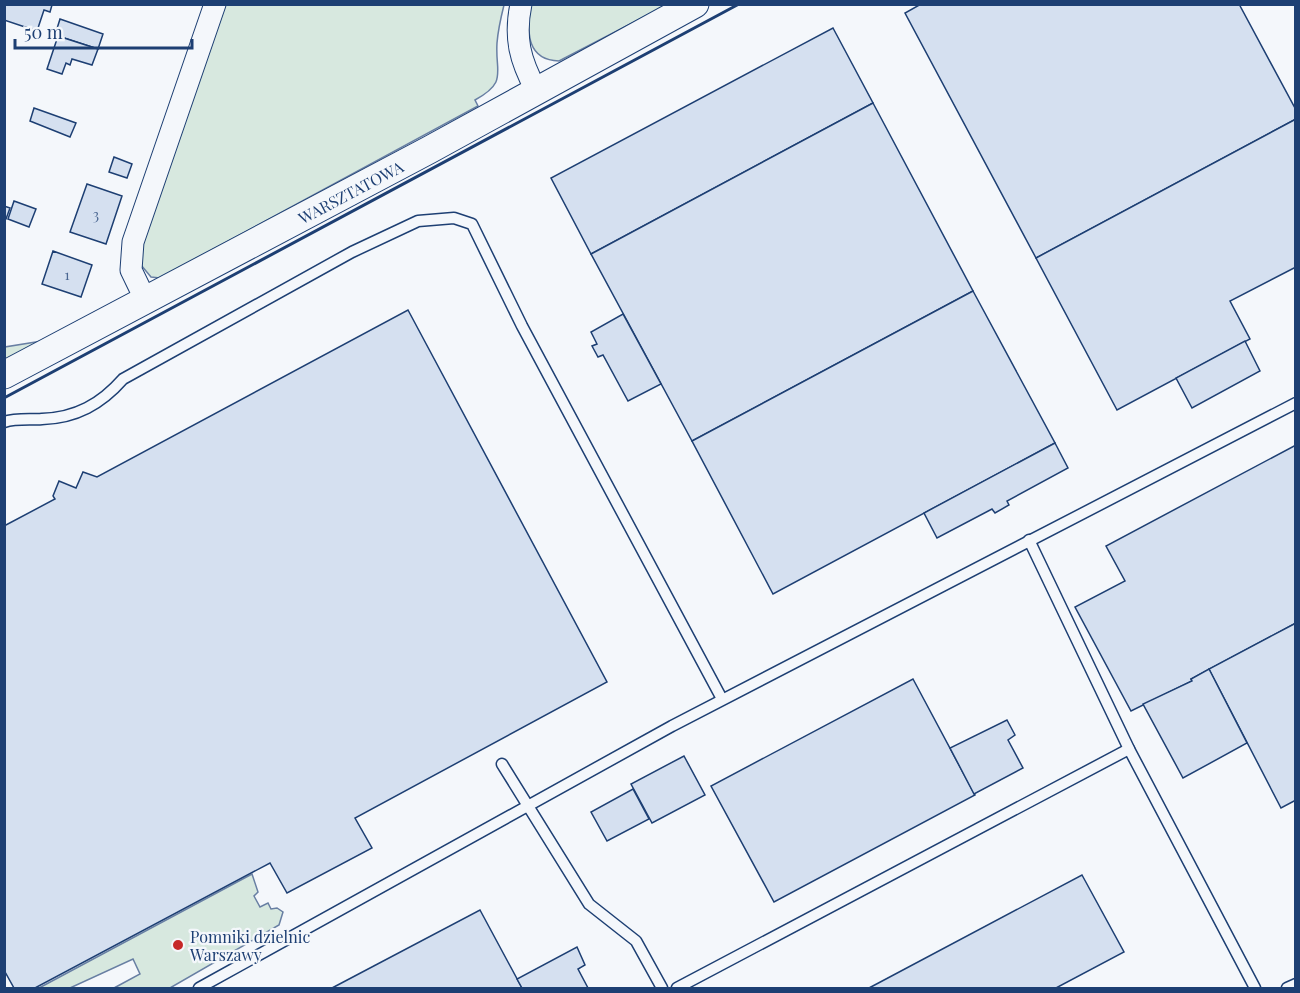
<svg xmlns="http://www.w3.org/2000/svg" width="1300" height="993" font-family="'Playfair Display',serif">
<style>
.green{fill:#d7e8df;stroke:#687fa3;stroke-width:1.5}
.building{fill:#d5e0f0;stroke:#1d3f73;stroke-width:1.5}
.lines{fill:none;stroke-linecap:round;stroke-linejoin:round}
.service-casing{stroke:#1d3f73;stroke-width:13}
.minor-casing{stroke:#1d3f73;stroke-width:23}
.tertiary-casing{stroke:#1d3f73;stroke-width:29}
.service{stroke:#f4f7fb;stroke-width:10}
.minor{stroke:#f4f7fb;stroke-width:21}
.tertiary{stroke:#f4f7fb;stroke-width:27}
.wall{stroke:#1d3f73;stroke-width:3}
.poi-dot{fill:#c62828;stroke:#f4f7fb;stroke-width:2}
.labels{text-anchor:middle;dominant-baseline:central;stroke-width:4.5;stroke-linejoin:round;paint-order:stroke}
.number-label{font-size:14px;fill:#4b6792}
.street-label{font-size:16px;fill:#1d3f73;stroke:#f4f7fb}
.poi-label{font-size:16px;fill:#1d3f73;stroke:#f4f7fb;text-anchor:start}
</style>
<rect width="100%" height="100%" fill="#f4f7fb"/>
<!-- green -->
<g class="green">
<path d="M 224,5 L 504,5 C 501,17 498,30 497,43 C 495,73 508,82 475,100 L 478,106 L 160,278 L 151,277 L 141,265 L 141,244 Z"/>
<path d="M 529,5 L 667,5 L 559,61 C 525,60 528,30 529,5 Z"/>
<polygon points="42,341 5,360 5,347"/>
<polygon points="252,874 258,892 254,896 260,907 268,903 271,909 277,908 283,912 279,925 170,988 114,988 140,974 133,959 70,988 39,988"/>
</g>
<!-- building -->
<g class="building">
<polygon points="4,4 49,4 52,5 50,12 44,10 37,31 4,20"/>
<polygon points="921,4 1239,4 1296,110 1296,119 1036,258 905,13"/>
<polygon points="60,19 103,34 98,49 55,35"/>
<polygon points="833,28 873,103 591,254 551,178"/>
<polygon points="58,36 98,49 92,65 72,59 70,65 66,63 62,74 47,69"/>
<polygon points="873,103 973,291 692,441 591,254"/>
<polygon points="34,108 76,123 70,137 30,121"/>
<polygon points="1296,119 1296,267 1230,301 1250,339 1117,410 1036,258"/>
<polygon points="114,157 132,164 127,178 109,172"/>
<polygon points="87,184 122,196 106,244 70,232"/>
<polygon points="14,201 36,209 29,227 8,219"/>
<polygon points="4,206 10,208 6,219 4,219"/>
<polygon points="53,251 92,265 81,297 42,284"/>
<polygon points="973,291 1055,443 773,594 692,441"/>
<polygon points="408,310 607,682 355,818 372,848 287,893 270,863 35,988 14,988 4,970 4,526 55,499 53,496 59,481 76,488 83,472 97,477"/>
<polygon points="623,314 661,384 628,401 603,355 598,357 592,346 597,344 591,332"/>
<polygon points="1245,341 1260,371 1192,408 1176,378"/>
<polygon points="1055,443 1068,468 1007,501 1009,505 995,513 992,509 937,538 924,513"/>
<polygon points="1296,445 1296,623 1208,670 1191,679 1192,681 1131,711 1075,607 1125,581 1106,546"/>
<polygon points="1296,623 1296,800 1281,808 1209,669"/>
<polygon points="1209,669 1247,743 1183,778 1143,704 1192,681 1191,679"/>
<polygon points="913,679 975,795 774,902 711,786"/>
<polygon points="1007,720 1015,735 1008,740 1023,768 974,794 950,748"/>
<polygon points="684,756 705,795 652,823 631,784"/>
<polygon points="633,789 649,819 607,841 591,812"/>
<polygon points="1082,875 1124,952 1056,988 869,988"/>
<polygon points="480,910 522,988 332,988"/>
<polygon points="577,947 585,965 578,969 588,988 522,988 517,979"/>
</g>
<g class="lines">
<!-- service casing -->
<g class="service-casing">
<g id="service">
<path d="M 4,422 C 16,418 30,420 42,419 C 76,418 101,404 123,379 L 352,252 L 418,221 L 454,218 L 472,224 L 522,326 L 722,699"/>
<polyline points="1029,540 1129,749 1255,988"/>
<polyline points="502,764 589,904 636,941 662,988"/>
<polyline points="199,988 672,726 1296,403"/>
<polyline points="677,988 1129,749"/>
<polyline points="1287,988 1296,984"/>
</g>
</g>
<!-- minor casing -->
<g class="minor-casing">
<g id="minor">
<path d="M 521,4 C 514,38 520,60 536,90"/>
<polyline points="145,299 131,270 133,242 215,4"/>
</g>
</g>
<!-- tertiary casing -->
<g class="tertiary-casing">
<g id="tertiary">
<path id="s1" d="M 4,375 L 429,150 L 695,4"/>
</g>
</g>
<!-- service -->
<use href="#service" class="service"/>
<!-- minor -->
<use href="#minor" class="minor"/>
<!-- tertiary -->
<use href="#tertiary" class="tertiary"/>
<!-- wall -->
<polyline class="wall" points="4,398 739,4"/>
</g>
<!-- markers -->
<circle class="poi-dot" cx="178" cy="945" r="6"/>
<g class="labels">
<!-- number labels -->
<g class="number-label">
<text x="96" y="214">3</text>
<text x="67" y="274">1</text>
</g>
<!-- street labels -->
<g class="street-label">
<text stroke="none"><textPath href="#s1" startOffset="392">WARSZTATOWA</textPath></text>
</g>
<!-- poi labels -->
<g class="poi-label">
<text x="190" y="936">Pomniki dzielnic<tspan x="190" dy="18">Warszawy</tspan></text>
</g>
</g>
<!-- border -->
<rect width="1300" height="993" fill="none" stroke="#1d3f73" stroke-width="12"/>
<!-- scale -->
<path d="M15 39v9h177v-9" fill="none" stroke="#1d3f73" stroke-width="3"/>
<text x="24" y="39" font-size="18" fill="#1d3f73" stroke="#f4f7fb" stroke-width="4.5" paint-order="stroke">50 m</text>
</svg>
